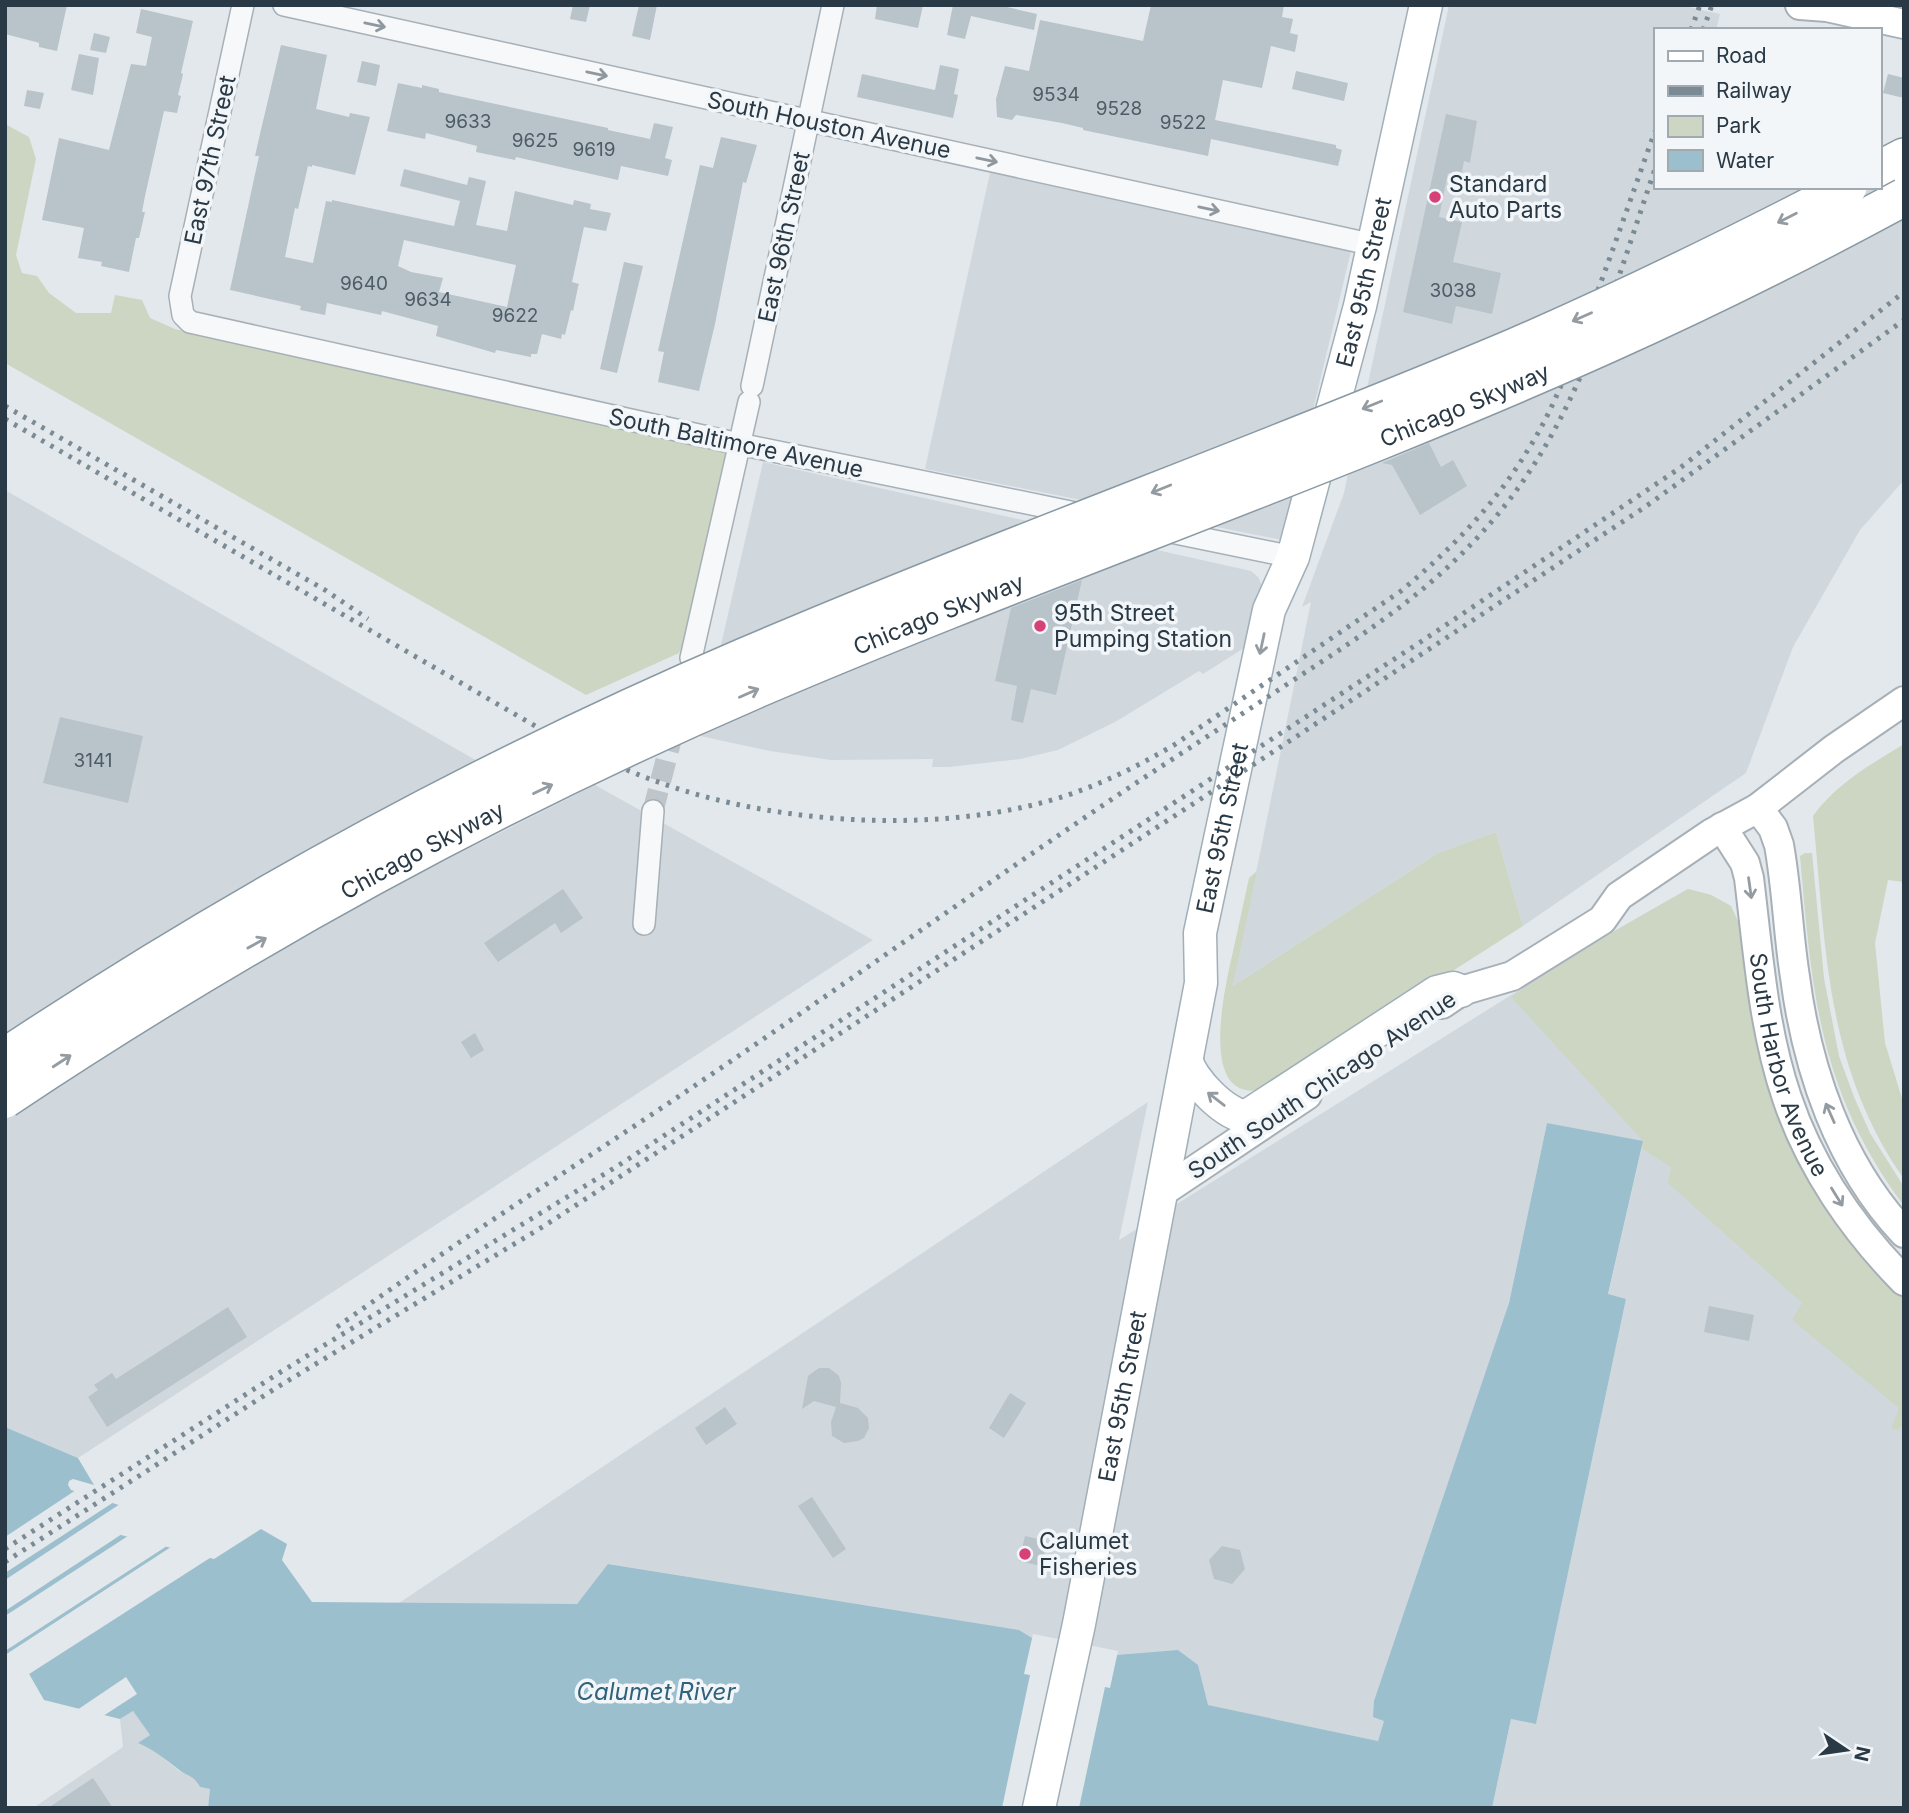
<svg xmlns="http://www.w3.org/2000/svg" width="1909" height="1813" font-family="Inter,sans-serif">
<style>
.built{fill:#d0d8de}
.green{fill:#ccd6c3}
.water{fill:#9cbfce}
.pier{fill:#e3e8ec}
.building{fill:#b9c3ca;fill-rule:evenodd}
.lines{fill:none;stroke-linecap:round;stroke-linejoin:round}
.minor-tunnel{stroke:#bec5cb;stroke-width:21;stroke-dasharray:21 10;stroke-linecap:butt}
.minor-casing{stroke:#a7b0b7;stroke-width:24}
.secondary-casing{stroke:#a7b0b7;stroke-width:32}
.primary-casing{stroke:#a1afb8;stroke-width:35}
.motorway-casing{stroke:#8999a3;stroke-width:40}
.minor{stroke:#f6f8f9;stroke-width:21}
.secondary{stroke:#fff;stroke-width:28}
.primary{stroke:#fff;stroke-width:32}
.motorway{stroke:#fff;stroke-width:37}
.rail{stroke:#7b8b96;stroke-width:5;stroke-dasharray:3.5 7;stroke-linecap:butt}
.motorway-bridge-casing{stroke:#8999a3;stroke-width:40;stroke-linecap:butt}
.motorway-bridge{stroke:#fff;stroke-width:37}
.oneway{stroke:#90989f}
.oneway2{stroke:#949ca2}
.poi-dot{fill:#d74178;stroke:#f3f6f9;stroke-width:2.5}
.labels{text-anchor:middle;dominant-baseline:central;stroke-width:7;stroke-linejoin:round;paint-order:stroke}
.number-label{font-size:19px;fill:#4d5c66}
.street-label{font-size:23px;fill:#293945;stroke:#f3f6f9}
.poi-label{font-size:23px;fill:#293945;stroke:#f3f6f9;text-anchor:start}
.water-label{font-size:24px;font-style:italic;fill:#30627c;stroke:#f3f6f9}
</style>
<rect width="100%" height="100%" fill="#e3e8ec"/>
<!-- built -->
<g class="built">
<polygon points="1449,5 1680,5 1720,14 1716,30 1655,30 1655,187 1879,187 1904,182 1904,480 1860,530 1793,647 1746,773 1523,926 1496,832 1438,853 1233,986 1311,602 1302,607 1344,493 1348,473 1542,393 1561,306 1367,388"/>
<polygon points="990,173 1351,251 1282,540 925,469"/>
<polygon points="763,462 1251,571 1258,577 1264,589 1252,643 1203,674 1199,671 1115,722 1058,750 1020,759 949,767 932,767 933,759 831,760 770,751 700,736"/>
<polygon points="5,490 479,762 196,917 5,1034"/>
<polygon points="595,785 873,940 78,1458 5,1427 5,1120 80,1070 232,977 390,888"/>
<polygon points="1688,889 1711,895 1731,906 1753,1010 1888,1282 1904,1299 1904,1808 1492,1808 1511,1719 1536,1723 1626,1299 1608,1295 1643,1142 1547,1123 1509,1303 1378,1741 1207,1705 1198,1665 1110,1688 1019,1630 609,1564 577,1604 396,1605 1148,1102 1119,1240 1604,937"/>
<polygon points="133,1711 150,1735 139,1743 153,1749 179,1771 195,1778 200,1787 210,1789 208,1808 33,1808 123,1747 120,1719"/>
</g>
<!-- green -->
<g class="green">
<polygon points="5,124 29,137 36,159 16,255 22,273 37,276 49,293 76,313 111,313 115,295 142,300 150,318 175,329 733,452 696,614 679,653 586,695 5,363"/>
<path d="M 1904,744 L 1904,882 L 1888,880 L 1875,943 L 1885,1043 L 1904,1105 L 1904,1179 C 1825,1066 1826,947 1813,816 C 1837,783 1870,765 1904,744 Z"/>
<path d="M 1496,832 L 1523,926 L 1271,1087 C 1193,1114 1226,983 1234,947 C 1239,924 1244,901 1249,878 L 1257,871 L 1233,986 L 1438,853 Z"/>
<path d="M 1805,853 L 1812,853 L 1824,978 L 1839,1056 L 1854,1097 L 1870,1133 L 1904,1187 L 1904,1206 C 1819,1091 1812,993 1800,856 Z"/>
<polygon points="1688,889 1711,895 1731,906 1742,930 1753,1010 1888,1282 1904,1299 1904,1423 1898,1430 1891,1429 1899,1408 1792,1320 1802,1303 1668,1183 1671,1167 1642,1149 1643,1141 1511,997 1604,937"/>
</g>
<!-- water -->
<path class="water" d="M 1547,1123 L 1643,1141 L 1608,1294 L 1626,1299 L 1536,1724 L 1511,1719 L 1492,1808 L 208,1808 L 210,1789 L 200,1787 C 193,1774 187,1777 178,1769 C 165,1759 153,1749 138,1743 L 150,1735 L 133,1711 L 120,1719 L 44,1700 L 16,1651 L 5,1658 L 5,1427 L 78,1458 L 94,1485 L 73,1479 L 69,1481 L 68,1485 L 71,1490 L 122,1506 L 119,1531 L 121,1535 L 214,1559 L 261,1529 L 287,1544 L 282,1560 L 312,1602 L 577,1604 L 608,1564 L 1019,1630 L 1032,1638 L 1117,1655 L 1178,1650 L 1198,1665 L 1208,1705 L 1378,1741 L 1384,1721 L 1373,1717 L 1374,1701 L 1509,1303 Z"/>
<!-- pier -->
<g class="pier">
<polygon points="79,1488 117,1500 5,1573 5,1537"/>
<polygon points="123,1502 131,1524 130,1528 123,1529 125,1532 5,1611 5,1580"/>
<polygon points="131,1534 170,1544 5,1651 5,1616"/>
<polygon points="174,1545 213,1556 26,1676 15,1656 5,1661 5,1655"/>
<polygon points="1033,1634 1118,1651 1110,1688 1105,1687 1079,1808 1002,1808 1030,1675 1024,1674"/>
<polygon points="126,1677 137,1694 100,1718 79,1712 77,1710"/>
</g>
<!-- building -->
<g class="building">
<polygon points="5,5 67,5 57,51 39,47 39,43 36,42 5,34"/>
<polygon points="573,5 590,5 586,22 570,19"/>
<polygon points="639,5 657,5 650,40 632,36"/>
<polygon points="877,5 923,5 918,28 875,19"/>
<polygon points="953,5 998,5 1037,14 1034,30 971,16 965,39 947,35"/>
<polygon points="1151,5 1284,5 1282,17 1293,19 1290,33 1298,35 1295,52 1271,46 1262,88 1223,80 1215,120 1336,145 1336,148 1342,150 1338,166 1211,139 1208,156 1083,130 1083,128 1062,123 1016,115 1012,120 997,117 996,99 1005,66 1029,71 1040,20 1143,41"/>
<polygon points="141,9 193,21 181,73 183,74 178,95 181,96 177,113 164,111 145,196 142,212 145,212 139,238 136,238 129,272 101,266 102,262 78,258 84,228 42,220 59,138 109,150 131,64 146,66 152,37 136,33"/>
<polygon points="94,33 110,37 106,53 90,50"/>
<path d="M 281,45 L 327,55 L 316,109 L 349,117 L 350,113 L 370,117 L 355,175 L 312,165 L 312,167 L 308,166 L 298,209 L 295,208 L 285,257 L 313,263 L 326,201 L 332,202 L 332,200 L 454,226 L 460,201 L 400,186 L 404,169 L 467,185 L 469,177 L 486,181 L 476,225 L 507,231 L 515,191 L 573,205 L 574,200 L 591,204 L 590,209 L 611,213 L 606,231 L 584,227 L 572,282 L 579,284 L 578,287 L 573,311 L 571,310 L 565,335 L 562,334 L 561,339 L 542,334 L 537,354 L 531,354 L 531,357 L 496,350 L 495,353 L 436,336 L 438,326 L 382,311 L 381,315 L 327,303 L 325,315 L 300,310 L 301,306 L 230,290 L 259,156 L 255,156 L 260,134 ZM 404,240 L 516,265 L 507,307 L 439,292 L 443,278 L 411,272 L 398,266 Z"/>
<polygon points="79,54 99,58 93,95 71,90"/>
<polygon points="362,61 380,65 376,86 357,82"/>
<polygon points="940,65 959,69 954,94 958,95 953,118 857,97 862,74 935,90"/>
<polygon points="1296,71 1348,83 1344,101 1292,89"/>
<polygon points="1888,74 1904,78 1904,98 1883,93"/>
<polygon points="398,83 422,88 422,85 439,89 439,92 608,128 608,130 650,139 654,123 673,127 665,158 672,160 668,176 621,166 618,180 516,157 515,160 476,152 477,146 426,133 425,139 387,131"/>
<polygon points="27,90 44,93 40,109 24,106"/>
<polygon points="1446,114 1477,121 1470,163 1464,161 1461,176 1448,173 1439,217 1462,222 1453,262 1501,273 1492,314 1456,306 1452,324 1403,312"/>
<polygon points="721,137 757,145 746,183 743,182 715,324 699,391 658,382 664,352 658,351 700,165 713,168"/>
<polygon points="624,262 643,266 617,373 600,369"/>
<polygon points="1429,443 1441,467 1453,460 1467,486 1420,515 1392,465 1382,463"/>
<polygon points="1082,580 1056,695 1031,689 1023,723 1011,720 1017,686 995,681 1011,608"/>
<polygon points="60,717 143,736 128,803 43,783"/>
<polygon points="563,889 583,918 561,933 555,923 498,962 484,943"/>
<polygon points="475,1033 484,1050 471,1058 461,1042"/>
<polygon points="1709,1306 1754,1315 1749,1341 1704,1332"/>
<polygon points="228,1307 247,1337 107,1427 88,1397 98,1390 94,1385 112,1373 116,1379"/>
<polygon points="819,1368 829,1368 839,1376 841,1383 840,1403 858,1408 868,1418 869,1428 864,1438 858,1441 844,1443 832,1436 831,1422 836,1407 814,1401 802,1409 808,1376"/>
<polygon points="1010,1393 1026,1403 1004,1438 989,1428"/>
<polygon points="725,1407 737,1424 706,1445 695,1428"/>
<polygon points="812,1497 846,1549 833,1558 798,1506"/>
<polygon points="1025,1536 1047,1541 1041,1566 1019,1561"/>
<polygon points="1222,1546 1240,1550 1245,1569 1232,1584 1214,1579 1209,1560"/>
<polygon points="93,1778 113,1808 48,1808"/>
</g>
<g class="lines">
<!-- minor-tunnel -->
<polyline class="minor-tunnel" points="653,811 676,721"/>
<!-- minor casing -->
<g class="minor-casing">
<g id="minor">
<polyline points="243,5 180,296 183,315 190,322 739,444 1085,515"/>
<polyline points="284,5 1374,245"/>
<polyline points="752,386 833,5"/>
<polyline points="1161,530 1293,557"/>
<polyline points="691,658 749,402"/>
<polyline points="644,924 653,811"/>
</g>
</g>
<!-- secondary casing -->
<g class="secondary-casing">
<g id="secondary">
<polyline points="1800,5 1827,7 1904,24"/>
<path d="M 1758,808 L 1773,828 L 1779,845 C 1787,889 1788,933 1795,977 C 1807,1069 1839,1164 1904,1233"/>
<path id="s1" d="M 1722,827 L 1745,863 L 1749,878 C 1758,951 1763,1028 1787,1098 C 1810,1167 1854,1230 1904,1281"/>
<polyline points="1442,1004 1461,991 1512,976 1602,920 1619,896 1712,833 1758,808 1834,749 1904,701"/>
<polyline points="1162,1192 1307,1095"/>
</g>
</g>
<!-- primary casing -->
<g class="primary-casing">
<g id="primary">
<path d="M 1187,1060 C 1189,1078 1228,1118 1247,1116 L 1437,992 L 1453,988 L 1461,991"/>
<path id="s2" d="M 1039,1808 L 1079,1624 L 1201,983 L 1200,933 L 1269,610 L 1293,557 L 1360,306 L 1426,5"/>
</g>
</g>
<!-- motorway casing -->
<g class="motorway-casing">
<polyline id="motorway" points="1879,170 1904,157"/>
</g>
<!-- minor -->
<use href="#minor" class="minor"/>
<!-- secondary -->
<use href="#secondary" class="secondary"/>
<!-- primary -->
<use href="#primary" class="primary"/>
<!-- motorway -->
<use href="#motorway" class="motorway"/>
<!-- rail -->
<g class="rail">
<polyline points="1691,30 1700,5"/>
<polyline points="1703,30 1712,5"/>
<polyline points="5,406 325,590 368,619"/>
<path d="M 5,419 L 544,731 C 589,754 636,776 685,791 C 800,826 953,833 1068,795 C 1106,782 1140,765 1174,745 L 1401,591 C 1449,551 1493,507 1526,453 C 1552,413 1569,367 1586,322 C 1610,259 1632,195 1655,131"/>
<path d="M 337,1327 C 460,1239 588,1158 712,1074 C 852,979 990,881 1130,787 C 1183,752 1236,718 1289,683 C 1375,627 1447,581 1510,499 C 1584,402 1616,282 1655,169"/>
<polyline points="5,1549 279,1373 616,1167 1422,641 1680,468 1904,292"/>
<polyline points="5,1562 276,1388 544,1226 1282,746 1645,507 1904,320"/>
</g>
<!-- motorway-bridge casing -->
<g class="motorway-bridge-casing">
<g id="motorway-bridge">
<path d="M 5,1057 C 238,902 487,767 744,657 C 999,548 1260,455 1515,347 C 1628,298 1738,244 1848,187"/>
<path id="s3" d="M 5,1099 C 242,941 495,802 757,689 C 1039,568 1330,469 1610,343 C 1710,298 1808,249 1904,197"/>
</g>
</g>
<!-- motorway-bridge -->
<use href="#motorway-bridge" class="motorway-bridge"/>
</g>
<!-- one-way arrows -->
<defs><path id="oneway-shaft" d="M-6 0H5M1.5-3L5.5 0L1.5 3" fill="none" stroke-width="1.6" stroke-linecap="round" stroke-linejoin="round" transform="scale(1.75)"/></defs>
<g class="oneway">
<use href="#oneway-shaft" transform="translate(375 25) rotate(12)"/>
<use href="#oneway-shaft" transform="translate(597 74) rotate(12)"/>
<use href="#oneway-shaft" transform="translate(987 160) rotate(12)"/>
<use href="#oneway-shaft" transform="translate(1209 209) rotate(12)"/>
</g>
<g class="oneway2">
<use href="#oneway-shaft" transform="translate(1787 218) rotate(153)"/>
<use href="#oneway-shaft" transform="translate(1582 317) rotate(156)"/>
<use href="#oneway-shaft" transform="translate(1372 405) rotate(158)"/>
<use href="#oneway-shaft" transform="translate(1161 489) rotate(158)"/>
<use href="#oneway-shaft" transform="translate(1262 644) rotate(102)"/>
<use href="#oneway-shaft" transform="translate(749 693) rotate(-24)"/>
<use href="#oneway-shaft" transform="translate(543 789) rotate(-26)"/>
<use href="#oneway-shaft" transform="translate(1750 888) rotate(82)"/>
<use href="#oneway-shaft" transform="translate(257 943) rotate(-29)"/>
<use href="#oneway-shaft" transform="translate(62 1061) rotate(-33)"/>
<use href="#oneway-shaft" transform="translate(1216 1099) rotate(-142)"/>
<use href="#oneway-shaft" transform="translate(1830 1113) rotate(-114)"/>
<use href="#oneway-shaft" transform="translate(1837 1197) rotate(58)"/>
</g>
<!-- markers -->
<g class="poi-dot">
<circle cx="1435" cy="197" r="7"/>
<circle cx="1040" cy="626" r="7"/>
<circle cx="1025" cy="1554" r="7"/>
</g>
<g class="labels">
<!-- number labels -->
<g class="number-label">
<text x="1056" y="94">9534</text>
<text x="1119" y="108">9528</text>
<text x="468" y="121">9633</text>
<text x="1183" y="122">9522</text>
<text x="535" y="140">9625</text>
<text x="594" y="149">9619</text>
<text x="364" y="283">9640</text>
<text x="1453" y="290">3038</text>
<text x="428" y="299">9634</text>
<text x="515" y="315">9622</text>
<text x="93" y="760">3141</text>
</g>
<!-- street labels -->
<g class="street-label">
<text transform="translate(829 125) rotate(12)">South Houston Avenue</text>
<text transform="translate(210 160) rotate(-78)">East 97th Street</text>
<text transform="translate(784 237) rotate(-78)">East 96th Street</text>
<text stroke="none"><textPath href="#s2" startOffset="1563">East 95th Street</textPath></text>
<text stroke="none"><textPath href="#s3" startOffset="1620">Chicago Skyway</textPath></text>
<text transform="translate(736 443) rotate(12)">South Baltimore Avenue</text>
<text stroke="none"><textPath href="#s3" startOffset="1054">Chicago Skyway</textPath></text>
<text stroke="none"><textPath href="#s2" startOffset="998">East 95th Street</textPath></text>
<text stroke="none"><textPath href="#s3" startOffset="486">Chicago Skyway</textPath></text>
<text stroke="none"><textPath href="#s1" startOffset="250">South Harbor Avenue</textPath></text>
<text transform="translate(1322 1085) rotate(-34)">South South Chicago Avenue</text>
<text stroke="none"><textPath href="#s2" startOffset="420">East 95th Street</textPath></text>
</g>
<!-- poi labels -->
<g class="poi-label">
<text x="1449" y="184">Standard<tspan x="1449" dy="26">Auto Parts</tspan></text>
<text x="1054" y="613">95th Street<tspan x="1054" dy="26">Pumping Station</tspan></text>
<text x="1039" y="1541">Calumet<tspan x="1039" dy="26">Fisheries</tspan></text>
</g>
<!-- water labels -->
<g class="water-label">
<text x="656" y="1691">Calumet River</text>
</g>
</g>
<!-- border -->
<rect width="1909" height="1813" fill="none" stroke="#293945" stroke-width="14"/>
<!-- legend -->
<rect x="1654" y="28" width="228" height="161" fill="#f3f6f9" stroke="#a2aab1" stroke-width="2"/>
<rect x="1668" y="51" width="35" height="10" fill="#ffffff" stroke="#a2aab1" stroke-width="2"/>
<text x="1716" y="63" font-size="21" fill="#293945">Road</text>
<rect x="1668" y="86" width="35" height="10" fill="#7b8b96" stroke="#a2aab1" stroke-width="2"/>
<text x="1716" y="98" font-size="21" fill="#293945">Railway</text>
<rect x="1668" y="116" width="35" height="21" fill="#ccd6c3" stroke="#a2aab1" stroke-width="2"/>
<text x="1716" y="133" font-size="21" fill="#293945">Park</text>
<rect x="1668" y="150" width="35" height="21" fill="#9cbfce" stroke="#a2aab1" stroke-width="2"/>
<text x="1716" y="168" font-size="21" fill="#293945">Water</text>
<!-- north arrow -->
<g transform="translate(1846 1750) rotate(103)" stroke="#f3f6f9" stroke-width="5" paint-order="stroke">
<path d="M0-5L12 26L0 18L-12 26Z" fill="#293945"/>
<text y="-10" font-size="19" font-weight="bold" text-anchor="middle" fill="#293945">N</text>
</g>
</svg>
